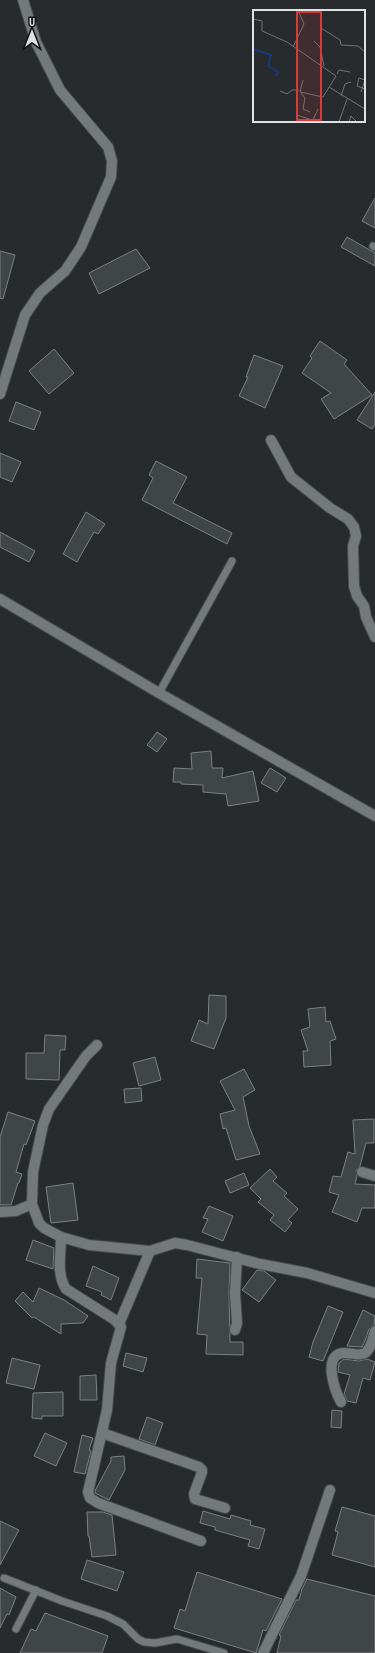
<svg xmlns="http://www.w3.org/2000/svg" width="375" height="1653" font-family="'PT Sans Narrow',sans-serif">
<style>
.building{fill:#404546;stroke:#7c8182}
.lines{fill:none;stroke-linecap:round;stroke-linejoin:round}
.service-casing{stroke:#464a4b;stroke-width:9}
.minor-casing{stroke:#464a4b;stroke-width:12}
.service{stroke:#74797a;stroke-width:7}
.minor{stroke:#74797a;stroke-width:10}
.inset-river{fill:none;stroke:#1b3879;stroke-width:2}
.inset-road{fill:none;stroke:#717476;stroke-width:1}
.view{fill:#d73b3b;fill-opacity:0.15;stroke:#d73b3b;stroke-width:2}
.inset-edge{fill:none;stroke:#dfe2e3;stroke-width:2}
</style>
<rect width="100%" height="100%" fill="#272b2d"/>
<!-- building -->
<g class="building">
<polygon points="375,198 375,228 362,221"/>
<polygon points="347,237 375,253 375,266 341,247"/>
<polygon points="136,249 150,268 99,294 89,273"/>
<polygon points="0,251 15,255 3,299 0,298"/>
<polygon points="320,341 347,360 344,364 372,395 334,419 321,399 331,393 302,373 312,358 310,356"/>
<polygon points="54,349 74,373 49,394 29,371"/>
<polygon points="254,355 283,366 265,408 239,396 248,377 246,377"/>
<polygon points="375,392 375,424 372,429 357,420"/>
<polygon points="16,402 41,412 34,430 9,421"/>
<polygon points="0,453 21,462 12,482 0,477"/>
<polygon points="156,461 187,477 173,503 232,533 227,544 142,500 153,478 149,475"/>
<polygon points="86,512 105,524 98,534 94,532 77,562 63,554"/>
<polygon points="0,532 35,551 29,562 0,547"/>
<polygon points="157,732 167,739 157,752 147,745"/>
<polygon points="211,751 212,768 223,768 222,778 253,771 259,801 228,806 226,794 203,792 203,785 181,784 181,782 173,782 174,768 192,769 191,753"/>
<polygon points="270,768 286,778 277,792 261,783"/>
<polygon points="209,995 226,996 226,1018 214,1049 191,1041 199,1020 208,1024"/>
<polygon points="325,1007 326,1022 330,1021 336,1039 330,1041 331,1065 304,1067 303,1051 308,1051 301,1030 310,1027 308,1009"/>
<polygon points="45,1035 66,1036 65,1050 60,1050 59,1080 26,1079 26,1053 44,1053"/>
<polygon points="155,1057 161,1080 139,1086 133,1063"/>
<polygon points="244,1069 255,1090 243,1097 249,1126 260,1154 236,1160 226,1128 223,1129 220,1114 235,1110 220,1081"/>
<polygon points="141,1088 142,1101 125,1103 124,1089"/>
<polygon points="8,1112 35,1121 26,1145 24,1144 16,1172 22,1174 19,1183 18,1183 11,1205 0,1205 0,1137"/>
<polygon points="374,1119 374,1143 366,1143 360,1166 356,1170 357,1176 355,1184 375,1185 375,1208 362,1208 357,1222 332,1212 339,1195 329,1192 333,1176 341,1177 348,1152 355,1154 353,1120"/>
<polygon points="270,1169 277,1177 273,1181 287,1193 284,1196 298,1209 288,1220 292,1223 285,1232 270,1220 274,1215 258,1202 261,1199 250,1188"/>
<polygon points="244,1173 249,1185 230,1193 225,1181"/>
<polygon points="73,1183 78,1220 51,1223 46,1187"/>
<polygon points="209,1206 233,1216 223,1241 202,1232 208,1219 203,1218"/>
<polygon points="33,1240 54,1248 53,1269 26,1260"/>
<polygon points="197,1259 230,1263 229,1293 230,1342 243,1342 243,1355 206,1354 207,1335 197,1334 202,1278 196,1278"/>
<polygon points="93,1266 119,1278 111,1300 101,1295 102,1292 86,1286"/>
<polygon points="257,1270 264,1271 276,1280 259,1302 242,1290"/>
<polygon points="39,1288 64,1300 88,1316 83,1323 61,1324 61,1334 34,1317 32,1318 15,1301 23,1292 33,1302"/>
<polygon points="328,1306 343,1312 323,1361 309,1357 313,1342"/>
<polygon points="363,1310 375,1316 374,1325 369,1329 365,1341 362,1347 347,1346"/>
<polygon points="126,1353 147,1358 143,1372 123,1366"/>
<polygon points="12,1358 40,1365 34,1389 6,1383"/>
<polygon points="344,1359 359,1361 367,1359 375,1362 370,1380 363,1378 356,1403 347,1401 344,1394 350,1375 338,1372 339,1363"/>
<polygon points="96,1375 97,1400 80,1400 80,1376"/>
<polygon points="63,1392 63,1416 42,1416 42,1419 32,1418 33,1393"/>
<polygon points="332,1410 342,1411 341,1428 331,1427"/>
<polygon points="147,1417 163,1423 155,1445 139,1439"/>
<polygon points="45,1433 67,1443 56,1466 34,1456"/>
<polygon points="82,1435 93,1438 89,1450 91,1451 85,1474 74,1472"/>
<polygon points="124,1456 125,1470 109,1500 95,1493 95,1491 111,1461 111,1457"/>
<polygon points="342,1507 375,1516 375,1567 332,1555 338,1532 335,1531"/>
<polygon points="203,1511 230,1519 231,1515 251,1521 250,1525 265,1529 259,1549 248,1546 250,1540 215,1530 215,1527 200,1523"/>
<polygon points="87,1512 103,1512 112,1515 116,1555 92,1557 89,1536 88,1536"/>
<polygon points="0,1521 19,1530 0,1565"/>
<polygon points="87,1560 124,1572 117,1591 81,1579"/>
<polygon points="197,1572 282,1599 266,1631 263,1630 256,1653 174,1628 180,1609 185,1611"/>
<polygon points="307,1579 375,1596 375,1653 277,1653 281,1636 279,1635 296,1600 299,1600 302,1589"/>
<polygon points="0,1588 16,1597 9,1615 7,1614 0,1628"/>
<polygon points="45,1613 108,1636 102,1653 20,1653 31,1629 36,1631"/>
</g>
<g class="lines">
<!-- service casing -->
<g class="service-casing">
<g id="service">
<polyline points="373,246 375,247"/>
<polyline points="159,693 232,561"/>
<polyline points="4,1578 62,1601 107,1616 123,1624 138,1639 144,1642 155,1643 177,1639 224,1653"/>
<polyline points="16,1629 36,1590"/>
</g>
</g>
<!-- minor casing -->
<g class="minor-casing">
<g id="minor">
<polyline points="0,394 25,315 40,293 65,271 81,247 111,177 112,161 108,147 60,90 36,42 23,0"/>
<polyline points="271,440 291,477 330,508 348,519 354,527 356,536 353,546 354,586 357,596 364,606 366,617 375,637"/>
<polyline points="0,599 159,693 375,816"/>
<polyline points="97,1045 86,1056 49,1109 43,1125 33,1172 32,1204 39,1223 44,1228 61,1237 89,1245 150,1251 175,1243 187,1245 260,1264 307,1273 375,1293"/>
<polyline points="362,1172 375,1176"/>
<polyline points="0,1212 16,1211 32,1204"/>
<path d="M 61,1237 C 61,1254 56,1274 66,1289 L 115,1320 L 121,1327 L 111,1363 L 107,1410 L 88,1492 L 90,1498 L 98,1503 L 201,1541"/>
<polyline points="119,1324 150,1251"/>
<polyline points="235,1330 237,1323 235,1293 237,1257"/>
<path d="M 341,1402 C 335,1391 322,1355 343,1353 C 350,1352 358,1357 365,1353 C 371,1349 373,1338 375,1331"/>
<polyline points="102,1433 199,1467 202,1470 202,1472 194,1494 195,1499 225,1508"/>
<polyline points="263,1653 301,1576 330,1490"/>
</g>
</g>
<!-- service -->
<use href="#service" class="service"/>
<!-- minor -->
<use href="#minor" class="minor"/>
</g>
<!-- overview -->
<g transform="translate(253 10)">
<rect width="112" height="112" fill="#272b2d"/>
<path class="inset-river" d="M 0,39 L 18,45 L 15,56 L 25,62 L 23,66"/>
<path class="inset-road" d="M 0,9 L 9,11 L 9,21 L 34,32 L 83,66 L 70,87 L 47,82 L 50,70M 68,18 L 87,30 L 88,35 L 105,36 L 112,42M 61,31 L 67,37 L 71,56M 40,37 L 51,14 L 45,0M 84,64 L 86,60 L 97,62M 112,70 L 106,68 L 104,76 L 112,79M 76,77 L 112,99M 27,81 L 34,84 L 39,80 L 46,80M 108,82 L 112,70M 48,83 L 52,88 L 50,99 L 57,102M 88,86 L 92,74 L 98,72M 44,105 L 65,112M 59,112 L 65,99M 86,112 L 94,89M 96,112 L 98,106 L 104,112"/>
<path class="view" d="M 44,2 L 68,2 L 68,110 L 44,110 Z"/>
<rect width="112" height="112" class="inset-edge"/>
</g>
<!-- north arrow -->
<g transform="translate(32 32)" stroke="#111314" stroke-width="3" paint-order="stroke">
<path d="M0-3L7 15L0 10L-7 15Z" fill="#dfe2e3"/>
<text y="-6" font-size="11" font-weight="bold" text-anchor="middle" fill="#dfe2e3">U</text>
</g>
</svg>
